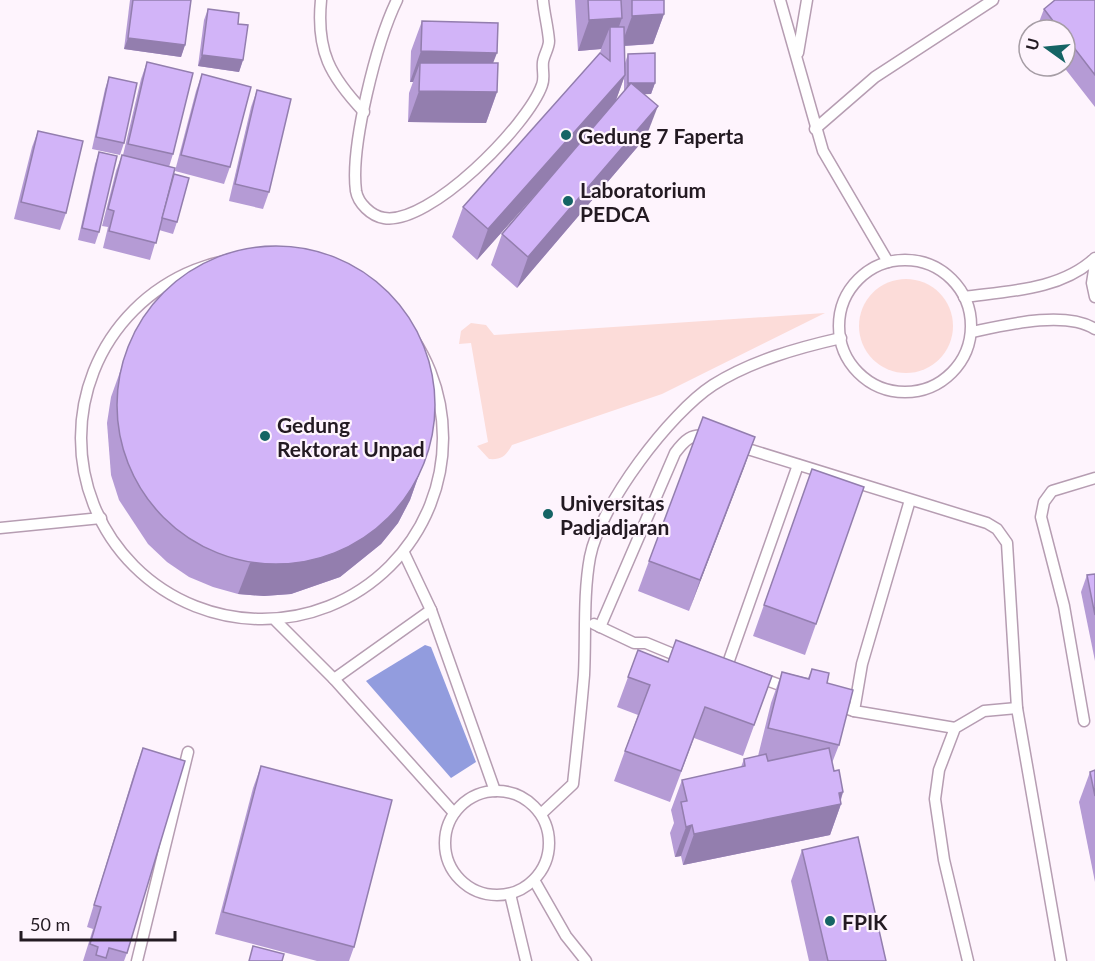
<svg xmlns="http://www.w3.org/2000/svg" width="1095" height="961" font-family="Lato,sans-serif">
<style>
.green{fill:#fcdcd9}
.water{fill:#929cde}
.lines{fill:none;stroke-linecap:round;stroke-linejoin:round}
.lane-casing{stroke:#b69db2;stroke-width:13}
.lane{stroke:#fff;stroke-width:10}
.wall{fill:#b59bd5;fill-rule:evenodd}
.shaded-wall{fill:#937eae}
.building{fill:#d2b4f8;stroke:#937eae;stroke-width:1.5}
.poi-dot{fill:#156465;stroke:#fef4fd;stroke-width:2}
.labels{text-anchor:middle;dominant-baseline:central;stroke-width:4.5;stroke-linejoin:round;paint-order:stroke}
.poi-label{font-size:21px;font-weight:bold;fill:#231a22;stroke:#fef4fd;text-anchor:start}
</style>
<rect width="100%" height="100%" fill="#fef4fd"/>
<!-- green -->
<g class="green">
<circle cx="906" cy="326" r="47"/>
<path d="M 825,313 L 662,394 L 512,445 C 506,456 501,460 489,459 L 477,446 L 488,442 L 471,343 L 459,344 L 461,331 L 471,323 L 486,325 L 494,335 Z"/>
</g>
<!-- water -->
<polygon class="water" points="425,645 431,647 476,762 451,778 366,681"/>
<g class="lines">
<!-- lane casing -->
<g class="lane-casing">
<g id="lane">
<path d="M 321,0 C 316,51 330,76 364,112"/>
<path d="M 397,0 C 377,41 350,146 356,191 C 358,203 371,216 384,218 C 429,226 528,125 542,85 C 545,78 542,70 543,62 C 544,55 549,48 549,41 C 548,27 544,13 543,0"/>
<polyline points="780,0 823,151 888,262"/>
<polyline points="798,53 807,0"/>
<polyline points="815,129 875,77 993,0"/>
<circle cx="262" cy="438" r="181"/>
<circle cx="905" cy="326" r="66"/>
<polyline points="1095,264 1092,283 1095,297"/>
<path d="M 964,297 C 1009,291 1061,290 1095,258"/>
<path d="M 972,332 C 1005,325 1065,310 1095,329"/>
<polyline points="738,446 987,523 997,529 1007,543 1017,708 1061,961"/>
<polyline points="910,500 862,664 854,711 955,728"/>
<polyline points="0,528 101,518"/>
<polyline points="404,553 431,610 495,791"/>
<polyline points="276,621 334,679 454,813"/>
<polyline points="594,624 634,643 646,643 685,659"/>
<path d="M 600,627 L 675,453 C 684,441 692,432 708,437"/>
<polyline points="732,668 727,666 798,465"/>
<polyline points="758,677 791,689"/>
<polyline points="334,679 431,610"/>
<polyline points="834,704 854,711"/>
<polyline points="1084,721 1064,606 1041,517 1044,502 1052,491 1095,478"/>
<circle cx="497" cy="843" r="52"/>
<path d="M 541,814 L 573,784 C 577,748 581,711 584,675 C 586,636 583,595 590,557 C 600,505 670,413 713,385 C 751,361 797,348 841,338"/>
<polyline points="534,880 566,936 586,961"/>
<polyline points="510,894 526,961"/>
<polyline points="137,961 188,752"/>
<polyline points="968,961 944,860 935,799 939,770 955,728 984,711 1017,708"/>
</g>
</g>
<!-- lane -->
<use href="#lane" class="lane"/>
</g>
<!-- wall -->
<g class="wall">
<polygon points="130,0 191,0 185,45 181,57 124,49"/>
<path d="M 575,0 L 664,0 L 664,14 L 653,44 L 625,46 L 625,63 L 628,54 L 655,83 L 651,94 L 643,94 L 646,137 L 517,288 L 491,265 L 502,234 L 555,172 L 477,260 L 452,237 L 463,207 L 600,53 L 601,49 L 578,51 ZM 624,78 L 624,91 L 615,102 Z"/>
<polygon points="1095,0 1095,107 1063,66 1065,66 1065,30 1036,30 1044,9"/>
<polygon points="208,9 243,60 239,72 198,66 204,20"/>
<polygon points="422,21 493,63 497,92 486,123 408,122 409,93 413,82 410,82 411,51"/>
<polygon points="147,62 173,154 169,167 174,174 177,222 173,234 159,230 150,260 103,248 108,227 102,226 116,171 122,155 123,155 141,79"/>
<polygon points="202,74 230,167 224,184 175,171 196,91"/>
<polygon points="109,77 124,143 120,155 92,149 105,89"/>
<polygon points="257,90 269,192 263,209 229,201 251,107"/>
<polygon points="38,131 66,213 60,230 14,219 32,147"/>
<polygon points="99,152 99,232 95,244 78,240 95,164"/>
<polygon points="131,341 421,469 410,500 398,523 381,544 340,577 291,594 264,596 238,594 213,587 189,577 167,562 148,544 119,500 111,475 107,423 111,397"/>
<polygon points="755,437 689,611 638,591 649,561"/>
<polygon points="801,500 816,624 805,655 753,636"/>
<polygon points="1095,574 1095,661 1081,592 1087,575"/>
<polygon points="638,650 668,662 772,676 743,756 694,738 670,802 614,781 638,715 617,707"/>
<polygon points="812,669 827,683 839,745 832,763 834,771 843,792 841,800 841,804 830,835 683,865 681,856 675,857 670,833 674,823 671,810 682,780 741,767 744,759 758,756 771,703 782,672 808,678"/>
<polygon points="143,748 127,953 124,961 83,961 93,929 87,927 135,770"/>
<polygon points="261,766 354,947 349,961 317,961 215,934 253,788"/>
<polygon points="1095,770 1095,882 1079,802 1090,772"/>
<polygon points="802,850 886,961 809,961 791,881"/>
</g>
<!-- shaded-wall -->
<g class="shaded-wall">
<polygon points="664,14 653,44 621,46 632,16"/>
<polygon points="622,18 611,49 610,27 601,49 578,51 589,20"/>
<polygon points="128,38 185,45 181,57 124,49"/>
<polygon points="421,51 497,53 485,84 420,63 413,82 410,82"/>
<polygon points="202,55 243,60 239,72 198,66"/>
<polygon points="625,75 614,106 477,260 488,229"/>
<polygon points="628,83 655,83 651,94 624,95"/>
<polygon points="419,91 497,92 486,123 408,122"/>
<polygon points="658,106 646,137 517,288 528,257"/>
<polygon points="755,437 744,468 689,611 700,580"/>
<polygon points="421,469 410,500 398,523 381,544 340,577 291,594 264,596 238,594 250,563"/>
<polygon points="843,792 839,804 841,804 830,835 683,865 694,834"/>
<polygon points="692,825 681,856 675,857 686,827"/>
</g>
<!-- building -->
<g class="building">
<polygon points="133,0 191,0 185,45 128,38"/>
<polygon points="588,0 621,0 622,18 589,20"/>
<polygon points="632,0 664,0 664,14 632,16"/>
<polygon points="1055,0 1095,0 1095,75 1065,36 1065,30 1060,30 1044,9"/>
<polygon points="208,9 239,13 238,24 248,25 243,60 202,55"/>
<polygon points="422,21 498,23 497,53 421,51"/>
<polygon points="610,27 624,27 625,75 488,229 463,207 600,53 610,61"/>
<polygon points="655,53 655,83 628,83 628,54"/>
<polygon points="147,62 193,73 173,154 128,144"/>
<polygon points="420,63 498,63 497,92 419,91"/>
<polygon points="202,74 251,87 230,167 181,155"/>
<polygon points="109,77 137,83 124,143 96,137"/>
<polygon points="631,83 658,106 528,257 502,234"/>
<polygon points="257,90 291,99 269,192 235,184"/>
<polygon points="38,131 83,141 66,213 21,202"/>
<polygon points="99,152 117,156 99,232 82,228"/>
<polygon points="122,155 175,168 156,243 109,231 114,211 108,209"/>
<polygon points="174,174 189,178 177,222 162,218"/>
<circle cx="276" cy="405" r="159"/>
<polygon points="703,417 755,437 700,580 649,561"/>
<polygon points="812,469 864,487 816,624 764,605"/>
<polygon points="1095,574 1095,615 1087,575"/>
<polygon points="676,640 772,676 754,725 705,707 681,771 625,751 650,685 628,677 638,650 668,662"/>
<polygon points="812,669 829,673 827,683 853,690 839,745 768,728 782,672 809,679"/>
<polygon points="143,748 185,761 127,953 109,948 106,958 96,955 98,947 90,944 101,907 94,905"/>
<polygon points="829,748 834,771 839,770 843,792 839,793 841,804 694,834 692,825 686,827 681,802 687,801 682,780 745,766 744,759 766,754 768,761"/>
<polygon points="261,766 392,800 354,947 223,912"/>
<polygon points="1095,770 1095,796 1090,772"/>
<polygon points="858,837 886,961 828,961 802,850"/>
<polygon points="253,946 284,954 282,961 249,961"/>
</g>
<!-- markers -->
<g class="poi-dot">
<circle cx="566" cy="135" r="6"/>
<circle cx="568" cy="201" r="6"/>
<circle cx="265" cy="436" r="6"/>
<circle cx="548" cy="514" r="6"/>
<circle cx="830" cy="921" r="6"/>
</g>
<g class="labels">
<!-- poi labels -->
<g class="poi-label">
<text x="578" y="135">Gedung 7 Faperta</text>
<text x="580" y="189">Laboratorium<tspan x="580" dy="24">PEDCA</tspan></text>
<text x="277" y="424">Gedung<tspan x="277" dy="24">Rektorat Unpad</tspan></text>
<text x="560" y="502">Universitas<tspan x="560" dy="24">Padjadjaran</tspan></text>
<text x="842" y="921">FPIK</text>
</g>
</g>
<!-- north arrow -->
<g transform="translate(1047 48) rotate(285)"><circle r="28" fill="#fef4fd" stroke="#a69da5" stroke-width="1.5"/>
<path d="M0-4.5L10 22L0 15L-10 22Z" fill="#156465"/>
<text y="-9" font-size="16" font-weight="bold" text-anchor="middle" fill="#231a22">U</text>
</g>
<!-- scale -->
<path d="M21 931v9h154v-9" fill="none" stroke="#231a22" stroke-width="3"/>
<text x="30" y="931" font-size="18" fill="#231a22" stroke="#fef4fd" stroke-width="4.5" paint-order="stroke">50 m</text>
</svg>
